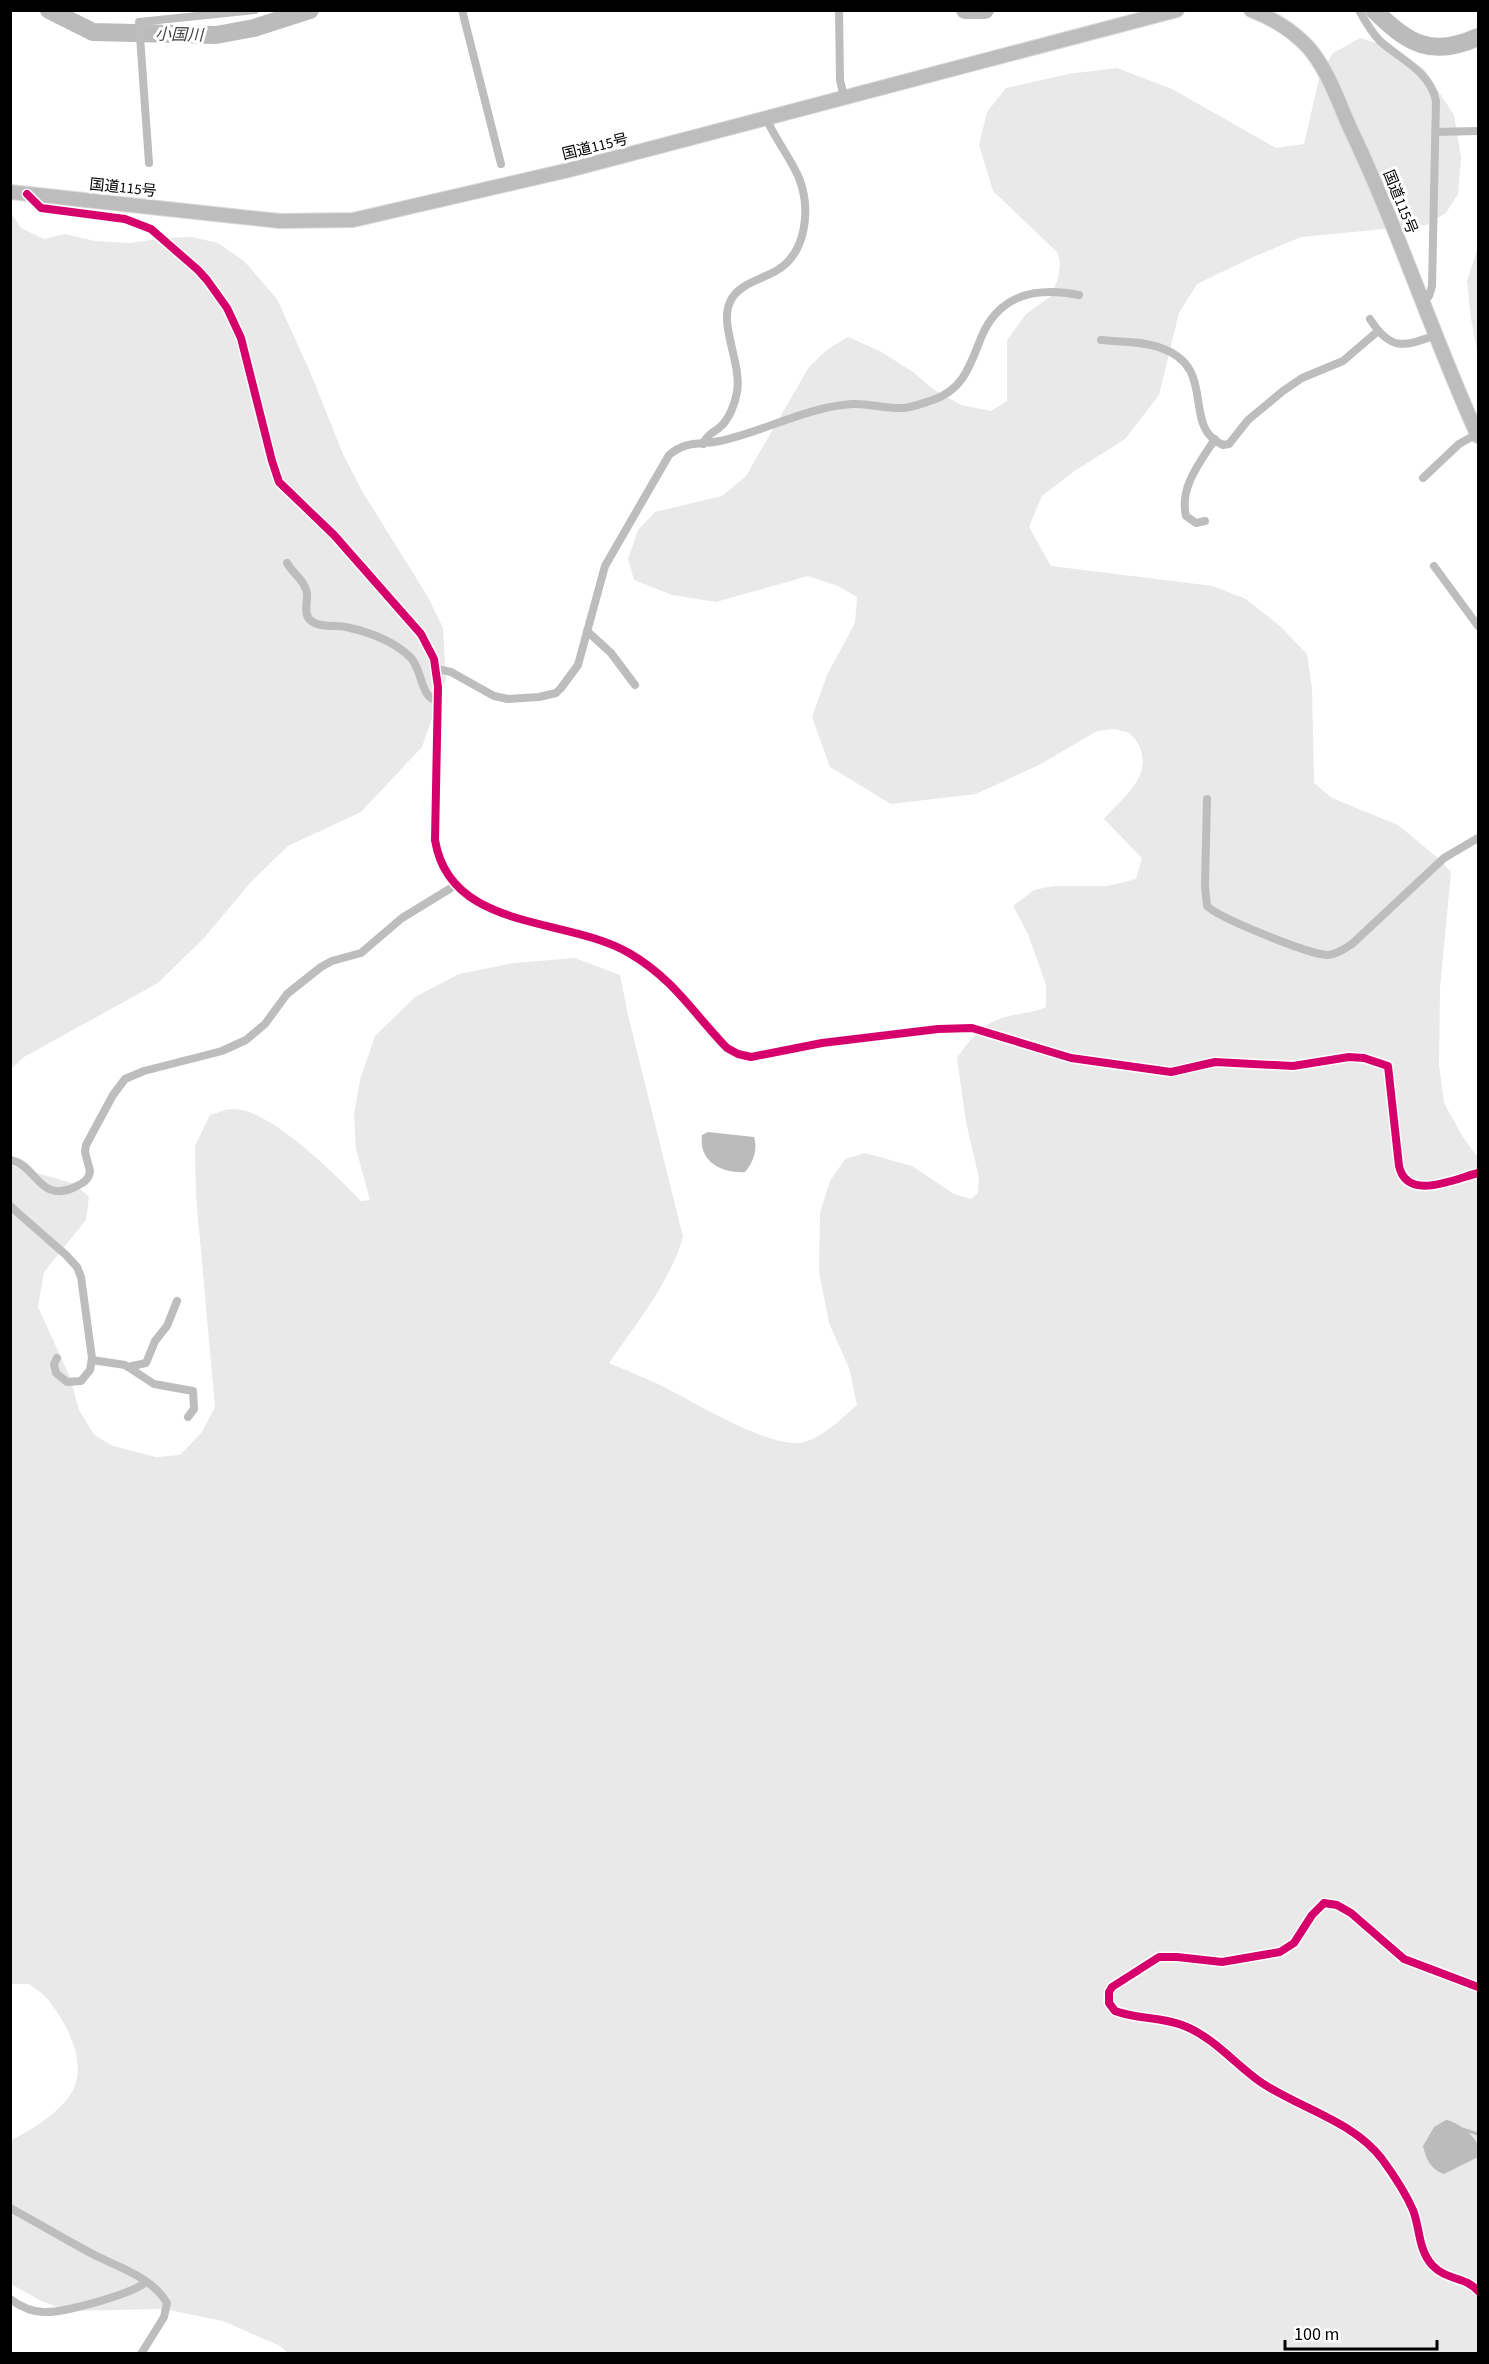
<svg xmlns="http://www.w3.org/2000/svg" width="1489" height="2364" font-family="'Source Sans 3','Noto Sans JP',sans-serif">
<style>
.green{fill:#e9e9e9}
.water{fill:#bbb}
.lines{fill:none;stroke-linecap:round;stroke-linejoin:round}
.stream{stroke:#bbb;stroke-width:3}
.river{stroke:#bbb;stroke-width:18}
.trunk-casing{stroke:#dbdbdb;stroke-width:16}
.minor{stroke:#bdbdbd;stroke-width:8}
.trunk{stroke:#bdbdbd;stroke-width:14}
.cycleway-casing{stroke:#fff;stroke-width:11}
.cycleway{stroke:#d6006c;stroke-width:8}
.labels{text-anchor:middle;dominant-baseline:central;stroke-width:6;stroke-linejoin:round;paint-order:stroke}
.street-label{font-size:15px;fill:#000;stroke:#fff}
.water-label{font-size:16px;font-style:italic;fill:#3f3f3f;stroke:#fff}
</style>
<rect width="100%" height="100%" fill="#fff"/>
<!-- green -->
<g class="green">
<path d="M 1360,38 L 1390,47 L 1424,69 L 1454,115 L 1461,157 L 1458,194 L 1446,213 L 1426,225 L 1301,237 L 1251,258 L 1197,284 L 1179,313 L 1159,395 L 1125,439 L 1073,472 L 1042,496 L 1029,527 L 1051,566 L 1213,586 L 1246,599 L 1280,626 L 1307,654 L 1312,688 L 1314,783 L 1332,798 L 1398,825 L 1439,859 L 1451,872 L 1440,988 L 1439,1064 L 1444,1103 L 1463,1137 L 1478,1158 L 1478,2353 L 288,2353 L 280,2346 L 223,2321 L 164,2309 L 68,2311 L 41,2301 L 11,2284 L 11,2140 C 31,2131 65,2109 74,2088 C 86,2059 67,2025 50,2002 C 45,1995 36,1989 29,1984 L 11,1984 L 10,1165 L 75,1184 L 89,1197 L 86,1220 L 44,1272 L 38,1307 L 70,1377 L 79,1410 L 94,1435 L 113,1446 L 156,1457 L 180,1455 L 202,1432 L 215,1407 L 196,1195 L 195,1146 L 210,1115 C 217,1113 226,1109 233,1109 C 269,1108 336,1175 361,1201 L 370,1200 L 356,1149 L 354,1115 L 360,1080 L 375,1036 L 415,997 L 459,974 L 514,963 L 575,958 L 620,975 L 628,1015 L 683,1237 C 670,1282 636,1324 609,1363 C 624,1369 640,1376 656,1383 C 688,1398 771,1451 804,1442 C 825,1436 841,1419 857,1405 L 849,1368 L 829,1323 L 819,1272 L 820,1213 L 830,1181 L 845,1159 L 865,1153 L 912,1166 L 954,1194 L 971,1199 L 978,1193 L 979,1178 L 966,1122 L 957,1058 C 971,1038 983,1022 1009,1016 C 1022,1013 1032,1013 1046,1007 L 1046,985 L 1028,934 L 1013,906 L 1034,890 L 1053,886 L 1108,886 L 1136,879 L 1142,858 L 1104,819 C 1121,799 1150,780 1141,750 C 1139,744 1134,738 1130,733 L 1114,729 L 1097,731 L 1041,764 L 976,794 L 891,804 L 830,767 L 812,717 L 827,675 L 855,623 L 857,597 L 838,586 L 808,576 L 716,602 L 672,595 L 634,580 L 628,559 L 638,530 L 655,512 L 722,496 L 746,476 L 809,367 L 828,349 L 848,337 L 880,351 L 913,372 L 933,389 L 961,405 L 991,411 L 1007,401 L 1007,340 L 1026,314 L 1050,297 L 1058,279 L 1060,264 L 1058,253 L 993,191 L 979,145 L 987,112 L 1006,88 L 1068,74 L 1117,68 L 1172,89 L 1276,148 L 1304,144 L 1320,74 L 1333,53 Z"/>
<polygon points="10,211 21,228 44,239 65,234 95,241 130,243 164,238 192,237 218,243 244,261 277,299 311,374 343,454 362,491 428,597 443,628 446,679 422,747 361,812 288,846 250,883 204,938 158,983 24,1057 11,1069"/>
<polygon points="1478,247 1478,355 1471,319 1467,281"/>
</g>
<!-- water -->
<g class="water">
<path d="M 708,1132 L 754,1137 C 758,1149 753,1163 745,1172 C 722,1174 698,1161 702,1135 Z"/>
<path d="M 1446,2120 C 1456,2121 1476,2136 1478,2146 C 1479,2149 1478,2153 1478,2157 L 1444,2174 C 1430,2169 1426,2159 1423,2146 L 1434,2127 Z"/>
</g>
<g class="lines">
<!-- stream -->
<polyline class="stream" points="1462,2129 1478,2134"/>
<!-- river -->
<g class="river">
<polyline points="49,10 93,32 216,35 254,28 310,10"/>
<polyline points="965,10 985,10"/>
<path d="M 1374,10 C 1408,44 1432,58 1478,37"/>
</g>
<!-- trunk casing -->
<g class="trunk-casing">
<g id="trunk">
<path d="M 1251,10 C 1272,18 1292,30 1308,47 C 1328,70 1338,101 1350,128 C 1398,228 1432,335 1478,436"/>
<polyline points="10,192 280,221 353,220 569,170 1177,10"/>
</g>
</g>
<!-- minor -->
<g class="minor">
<polyline points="462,10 501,164"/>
<polyline points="839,10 840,80 844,97"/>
<path d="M 1359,10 C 1365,21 1371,32 1380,41 C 1401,60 1430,71 1436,101 L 1432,286 L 1429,296 L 1423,303"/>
<polyline points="1436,132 1478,131"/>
<polyline points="149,163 139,22 255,10"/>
<path d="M 27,194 L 41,208 L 125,219 L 151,229 L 198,270 L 207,280 L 227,308 L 241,338 L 272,461 L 279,482 L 334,535 L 421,634 L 434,659 L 438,687 L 435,840 C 450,932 566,916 629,953 C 674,979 693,1013 727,1048 L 738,1054 L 751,1057 L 822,1043 L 938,1029 L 972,1028 L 1071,1058 L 1171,1072 L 1215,1062 L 1293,1066 L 1349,1057 L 1364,1058 L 1388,1066 L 1399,1166 C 1407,1202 1454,1179 1478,1173"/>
<path d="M 1370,319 C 1390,351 1404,347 1436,335"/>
<path d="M 1101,340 C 1120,342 1143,341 1161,348 C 1219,368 1180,426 1223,445 L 1229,444 L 1248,420 L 1283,391 L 1302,378 L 1343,361 L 1378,331"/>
<path d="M 703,444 C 706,436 712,433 719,428 C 729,420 735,404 737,392 C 742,364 719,325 730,302 C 737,285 759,280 774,272 C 807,255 811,209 799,178 C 790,157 775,139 766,118"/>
<polyline points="1423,478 1459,444 1477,434"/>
<path d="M 1205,521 L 1196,523 L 1186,516 C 1179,488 1200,462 1215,439"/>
<path d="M 287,563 C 293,574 304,579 307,593 C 308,601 303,613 310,620 C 319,628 336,625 346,627 C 369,632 392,640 409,656 C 423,668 420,699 437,700"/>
<polyline points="1434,566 1478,626"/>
<polyline points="587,631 611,653 635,685"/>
<path d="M 437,669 L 451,672 L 494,696 L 508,699 L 539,697 L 556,693 L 561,688 L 578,665 L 605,566 L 669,455 C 687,440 700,445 720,441 C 765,431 807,407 852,404 C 869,403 885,409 902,408 C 912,408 923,403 933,400 C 964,389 970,365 981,338 C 999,293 1037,287 1079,295"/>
<path d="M 1207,799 L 1205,886 L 1207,906 C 1219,918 1308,954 1327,955 C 1336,955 1344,949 1352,944 L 1444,858 L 1478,838"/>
<path d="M 10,1160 C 37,1164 38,1204 75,1187 C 83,1183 89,1180 90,1171 L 85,1152 L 86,1145 L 113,1095 L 125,1079 L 144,1071 L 222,1051 L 246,1040 L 265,1024 L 287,994 L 321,967 L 332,961 L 361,953 L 402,918 L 456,885"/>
<polyline points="10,1206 66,1255 77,1267 81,1277 92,1358 90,1370 81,1381 67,1382 56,1373 54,1364 57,1358"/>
<polyline points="92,1360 125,1365 154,1384 193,1391 194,1409 188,1417"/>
<polyline points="128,1367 146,1363 155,1341 167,1326 177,1301"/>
<path d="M 1478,1987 L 1404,1959 L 1351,1913 L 1337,1905 L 1324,1903 L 1312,1915 L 1294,1943 L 1280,1952 L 1222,1962 L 1177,1957 L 1159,1957 L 1112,1987 L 1109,1992 L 1109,2003 L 1115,2011 C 1136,2019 1161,2017 1182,2025 C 1212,2036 1234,2063 1259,2081 C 1298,2108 1352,2120 1382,2159 C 1393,2174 1405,2192 1413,2210 C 1420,2228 1418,2249 1432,2265 C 1447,2281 1465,2276 1478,2291"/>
<path d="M 10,2208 C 36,2222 61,2237 87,2251 C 113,2266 151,2275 167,2303 L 164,2317 L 141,2354"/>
<path d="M 10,2299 C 21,2307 31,2312 44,2312 C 64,2313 132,2294 146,2282"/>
</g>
<!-- trunk -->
<use href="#trunk" class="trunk"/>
<!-- cycleway casing -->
<g class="cycleway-casing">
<g id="cycleway">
<path d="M 27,194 L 41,208 L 125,219 L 151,229 L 198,270 L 207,280 L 227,308 L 241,338 L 272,461 L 279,482 L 334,535 L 421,634 L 434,659 L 438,687 L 435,840 C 450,932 566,916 629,953 C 674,979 693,1013 727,1048 L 738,1054 L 751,1057 L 822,1043 L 938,1029 L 972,1028 L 1071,1058 L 1171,1072 L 1215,1062 L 1293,1066 L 1349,1057 L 1364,1058 L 1388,1066 L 1399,1166 C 1407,1202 1454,1179 1478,1173"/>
<path d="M 1478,1987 L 1404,1959 L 1351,1913 L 1337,1905 L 1324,1903 L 1312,1915 L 1294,1943 L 1280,1952 L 1222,1962 L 1177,1957 L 1159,1957 L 1112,1987 L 1109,1992 L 1109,2003 L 1115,2011 C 1136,2019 1161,2017 1182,2025 C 1212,2036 1234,2063 1259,2081 C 1298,2108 1352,2120 1382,2159 C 1393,2174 1405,2192 1413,2210 C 1420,2228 1418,2249 1432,2265 C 1447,2281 1465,2276 1478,2291"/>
</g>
</g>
<!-- cycleway -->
<use href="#cycleway" class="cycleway"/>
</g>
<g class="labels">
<!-- street labels -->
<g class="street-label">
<text transform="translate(595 147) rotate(-14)">国道115号</text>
<text transform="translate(123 188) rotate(6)">国道115号</text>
<text transform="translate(1400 202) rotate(68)">国道115号</text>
</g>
<!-- water labels -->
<g class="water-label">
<text transform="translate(179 35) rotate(1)">小国川</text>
</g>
</g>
<!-- border -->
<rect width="1489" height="2364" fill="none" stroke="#000000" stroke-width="24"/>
<!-- scale -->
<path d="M1285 2340v9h152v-9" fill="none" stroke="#000000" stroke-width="3"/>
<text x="1294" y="2340" font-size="18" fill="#000000" stroke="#ffffff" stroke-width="4.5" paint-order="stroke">100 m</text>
</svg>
